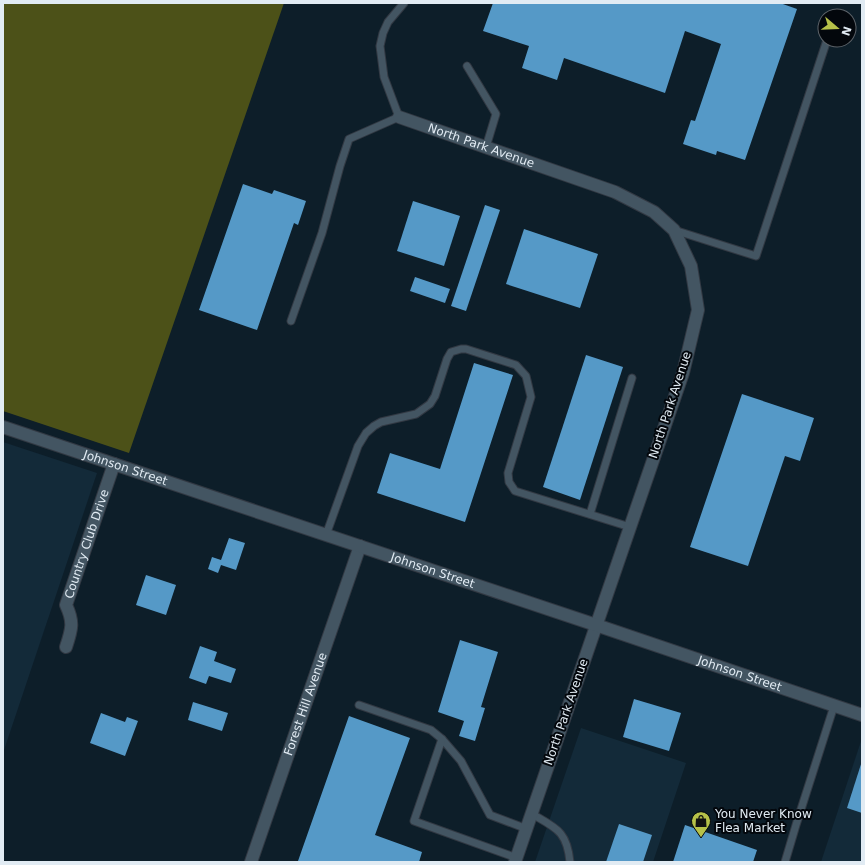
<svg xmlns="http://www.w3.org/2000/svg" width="865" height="865" font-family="'DejaVu Sans',sans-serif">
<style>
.built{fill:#132a39}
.forest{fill:#4c5118}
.building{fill:#5599c7}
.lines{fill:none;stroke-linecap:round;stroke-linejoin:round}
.lane-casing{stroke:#323943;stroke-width:9}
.street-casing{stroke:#323943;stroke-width:14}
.secondary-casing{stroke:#323943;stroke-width:14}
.lane{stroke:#435562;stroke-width:7}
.street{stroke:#435562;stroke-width:12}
.secondary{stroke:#435562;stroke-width:12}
.labels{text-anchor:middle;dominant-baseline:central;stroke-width:4;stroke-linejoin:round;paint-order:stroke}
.street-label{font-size:12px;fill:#e1ebf3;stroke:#03070c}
.poi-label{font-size:12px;fill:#e1ebf3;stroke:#03070c;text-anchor:start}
</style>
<rect width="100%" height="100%" fill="#0d1e29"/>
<!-- built -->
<g class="built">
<polygon points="3,442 97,473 3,753"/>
<polygon points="581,728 686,763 653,862 535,862"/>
<polygon points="862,738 862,862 821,862"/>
</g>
<!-- forest -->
<polygon class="forest" points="3,3 284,3 129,453 3,411"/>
<!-- building -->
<g class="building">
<polygon points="493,3 780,3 797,9 745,160 717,151 716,155 683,144 691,120 695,121 721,44 685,31 665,93 564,58 557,80 522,68 529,46 483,31"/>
<polygon points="243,184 272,194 274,190 306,201 298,225 294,223 257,330 199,310"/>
<polygon points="413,201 460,216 444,266 397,251"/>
<polygon points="485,205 500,210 466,311 451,306"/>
<polygon points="524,229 598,254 580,308 506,284"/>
<polygon points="415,277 450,289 445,303 410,291"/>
<polygon points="586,355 623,367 580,500 543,487"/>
<polygon points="474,363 513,375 465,522 377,493 390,453 440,469"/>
<polygon points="742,394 814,418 800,461 785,456 748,566 690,547"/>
<polygon points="229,538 245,543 236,570 221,565 218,573 208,569 212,557 221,560"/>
<polygon points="146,575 176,585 166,615 136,605"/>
<polygon points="460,640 498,652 481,707 485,708 475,741 459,736 464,721 438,712"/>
<polygon points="200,646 217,652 214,661 236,669 231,683 209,676 206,684 189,678"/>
<polygon points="634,699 681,713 669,751 623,737"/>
<polygon points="193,702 228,713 222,731 188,720"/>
<polygon points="101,713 125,722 127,717 138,721 125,756 90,743"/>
<polygon points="349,716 410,738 375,835 422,852 419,862 302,862 298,861"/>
<polygon points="862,761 862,813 847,808"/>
<polygon points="619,824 652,835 643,862 606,862"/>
<polygon points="685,825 757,850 753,862 673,862"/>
</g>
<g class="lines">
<!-- lane casing -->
<g class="lane-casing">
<g id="lane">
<polyline points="467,66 496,114 486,147"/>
<polyline points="674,230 756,256 827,40"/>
<polyline points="291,321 322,233 340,166 349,139 399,117 384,77 380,46 383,33 388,22 404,3"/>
<polyline points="590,514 632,378"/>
<polyline points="326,535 358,446 366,433 374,426 381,422 416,414 430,404 435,396 447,359 451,352 461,349 466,349 516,365 526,376 531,397 508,473 509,482 515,491 630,527"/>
<polyline points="359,705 431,730 442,739 461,761 490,815 527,829"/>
<polyline points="442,739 414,821 517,858"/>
<path d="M 532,814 C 556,828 567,831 570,862"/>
<polyline points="785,862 796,825 834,706"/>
</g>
</g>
<!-- street casing -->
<g class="street-casing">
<g id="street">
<path id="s1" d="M 399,117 L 615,192 L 654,212 L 674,230 L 691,266 L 698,310 L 683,373 L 515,862"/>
<path id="s2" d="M 66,647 C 72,629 74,622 66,605 L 114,464"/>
<path id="s3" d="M 251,862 L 360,546"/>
</g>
</g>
<!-- secondary casing -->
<g class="secondary-casing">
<g id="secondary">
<path id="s4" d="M 3,427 L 596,625 L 862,715"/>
</g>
</g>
<!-- lane -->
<use href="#lane" class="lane"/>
<!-- street -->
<use href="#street" class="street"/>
<!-- secondary -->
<use href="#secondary" class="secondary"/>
</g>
<!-- icons -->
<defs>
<g id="shop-pin" transform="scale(1)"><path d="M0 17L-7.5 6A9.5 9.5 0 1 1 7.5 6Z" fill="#b6c149" stroke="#03070c"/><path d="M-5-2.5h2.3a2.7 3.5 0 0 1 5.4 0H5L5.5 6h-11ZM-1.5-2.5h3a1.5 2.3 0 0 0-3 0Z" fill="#111"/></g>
</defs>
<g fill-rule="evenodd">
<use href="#shop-pin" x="701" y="821"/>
</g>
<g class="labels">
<!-- street labels -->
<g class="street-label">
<text stroke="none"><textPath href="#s1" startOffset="87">North Park Avenue</textPath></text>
<text transform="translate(670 405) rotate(-72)">North Park Avenue</text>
<text stroke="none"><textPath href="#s4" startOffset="129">Johnson Street</textPath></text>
<text stroke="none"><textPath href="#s2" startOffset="108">Country Club Drive</textPath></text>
<text stroke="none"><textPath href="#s4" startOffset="453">Johnson Street</textPath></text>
<text stroke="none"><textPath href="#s4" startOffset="777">Johnson Street</textPath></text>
<text stroke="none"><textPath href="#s3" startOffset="167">Forest Hill Avenue</textPath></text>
<text transform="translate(566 712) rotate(-71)">North Park Avenue</text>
</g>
<!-- poi labels -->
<g class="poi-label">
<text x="715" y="814">You Never Know<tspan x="715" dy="14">Flea Market</tspan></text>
</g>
</g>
<!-- border -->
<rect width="865" height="865" fill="none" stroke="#e1ebf3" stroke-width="8"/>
<!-- north arrow -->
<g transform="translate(837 28) rotate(109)"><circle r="19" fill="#03070c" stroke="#5c6268"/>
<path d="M0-3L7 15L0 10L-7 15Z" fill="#b6c149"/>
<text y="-6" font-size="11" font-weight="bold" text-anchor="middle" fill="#e1ebf3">N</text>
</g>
</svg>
